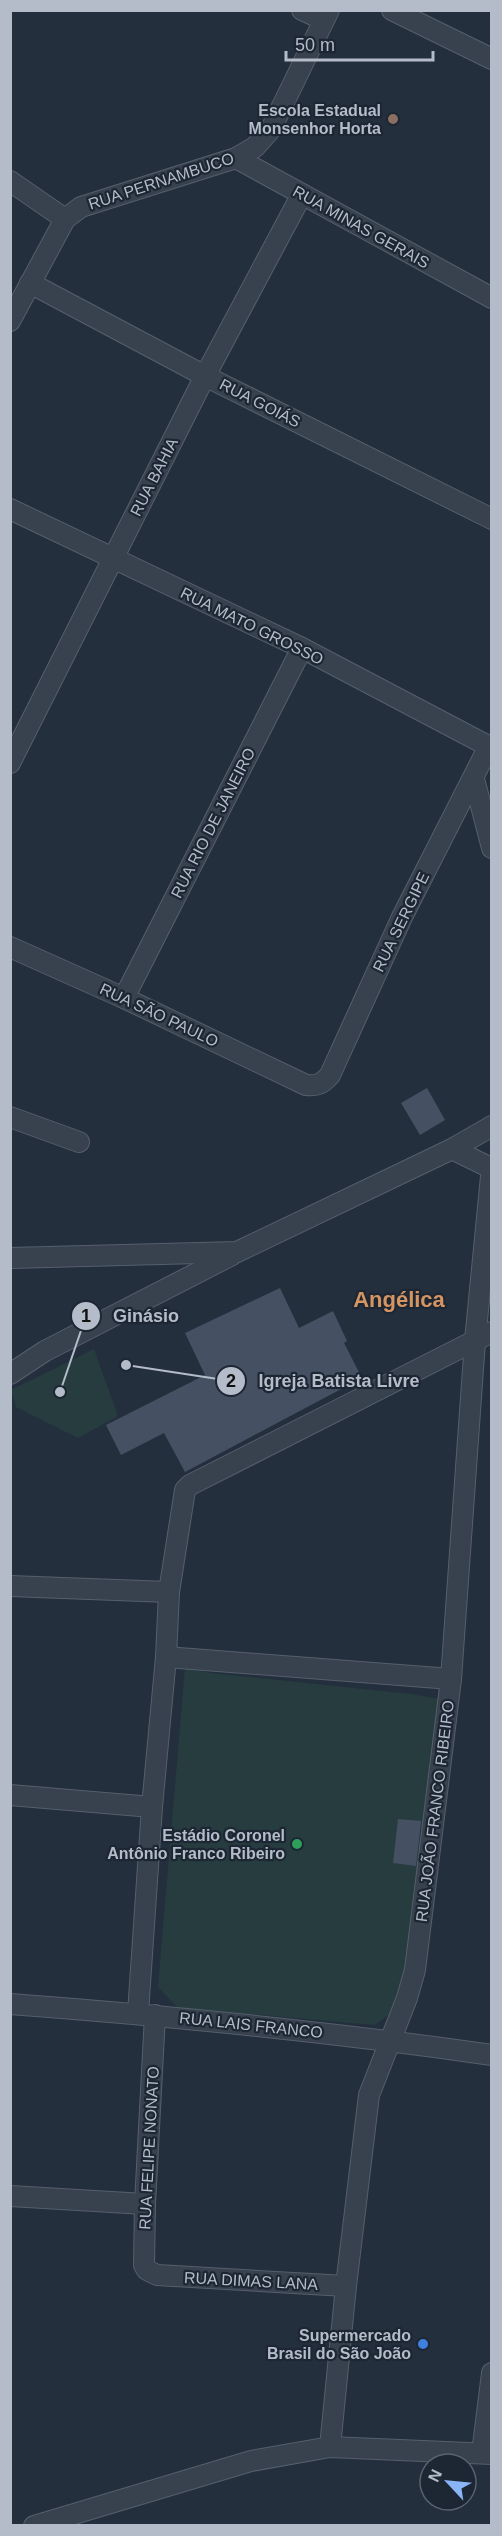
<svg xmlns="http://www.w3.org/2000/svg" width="502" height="2536" font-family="Arial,sans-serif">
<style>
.pitch{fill:#263c3f}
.building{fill:#455162}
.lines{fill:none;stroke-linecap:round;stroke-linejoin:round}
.minor-casing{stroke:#565f6c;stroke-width:22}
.minor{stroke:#38414e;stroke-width:20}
.education-dot{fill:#8d6e63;stroke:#1d2633;stroke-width:2}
.leisure-dot{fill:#2e9e5b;stroke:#1d2633;stroke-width:2}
.shop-dot{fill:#3f7fe0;stroke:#1d2633;stroke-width:2}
.labels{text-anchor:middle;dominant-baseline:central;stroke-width:4.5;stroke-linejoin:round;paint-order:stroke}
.poi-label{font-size:16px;font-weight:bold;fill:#b4bcc9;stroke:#1d2633;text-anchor:end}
.street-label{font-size:16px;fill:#b4bcc9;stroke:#1d2633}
.district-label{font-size:22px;font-weight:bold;fill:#d59563;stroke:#1d2633}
.leader{fill:none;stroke:#b4bcc9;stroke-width:2}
.callout-dot{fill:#b4bcc9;stroke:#1d2633;stroke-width:2}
.mark-label{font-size:18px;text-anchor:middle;font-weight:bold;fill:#111}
.callout-label{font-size:18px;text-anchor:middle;font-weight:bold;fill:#b4bcc9;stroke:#1d2633;stroke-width:4.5;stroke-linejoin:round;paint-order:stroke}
</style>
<rect width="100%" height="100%" fill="#242f3e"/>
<!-- pitch -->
<g class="pitch">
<polygon points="94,1349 118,1416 78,1438 16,1407 11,1390"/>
<polygon points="185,1668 211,1673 411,1694 439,1699 421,1866 400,2006 375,2025 178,2008 158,1987"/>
</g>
<!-- building -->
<g class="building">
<polygon points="427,1088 445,1120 420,1135 401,1103"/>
<polygon points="280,1288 299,1328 333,1311 347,1341 344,1343 362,1378 185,1472 164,1433 121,1455 106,1425 205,1375 185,1333"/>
<polygon points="398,1819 421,1821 416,1866 393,1863"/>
</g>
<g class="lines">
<!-- minor casing -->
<g class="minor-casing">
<g id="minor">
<polyline points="302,10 324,20"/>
<polyline points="392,10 492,59"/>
<polyline points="236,158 492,298"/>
<polyline points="10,181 65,219"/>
<polyline points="30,283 205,376 492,519"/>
<polyline points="10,321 65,219 81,207 236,158 255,147 271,129 329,10"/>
<polyline points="10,509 302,648 492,748"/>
<polyline points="10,763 205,376 302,194"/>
<polyline points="474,779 492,848"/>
<path d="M 10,947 L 124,998 L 306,1085 C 318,1086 322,1084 330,1075 L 402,917 L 489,746"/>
<polyline points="124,998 302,648"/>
<polyline points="10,1117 79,1142"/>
<polyline points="452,1149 491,1168"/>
<polyline points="10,1258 237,1252 452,1149 492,1126"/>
<polyline points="10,1374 45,1351 232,1255"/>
<polyline points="10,1586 169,1592"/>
<polyline points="166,1657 451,1679"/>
<polyline points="10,1795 152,1807"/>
<path d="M 10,2004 C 171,2016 332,2032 492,2055"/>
<polyline points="138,2013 152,1807 166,1657 169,1592 185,1490 190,1485 492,1332"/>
<polyline points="155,2015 145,2204 144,2265 147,2270 157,2275 346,2286"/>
<polyline points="10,2196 145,2204"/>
<polyline points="330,2447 346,2286 369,2095 407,1998 415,1970 451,1679 475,1341 492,1166"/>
<polyline points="482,2453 492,2373"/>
<polyline points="34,2526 251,2461 330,2447 492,2454"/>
</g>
</g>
<!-- minor -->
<use href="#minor" class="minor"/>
</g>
<!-- markers -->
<circle class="education-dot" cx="393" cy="119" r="6"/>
<circle class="leisure-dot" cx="297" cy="1844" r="6"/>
<circle class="shop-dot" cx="423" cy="2344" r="6"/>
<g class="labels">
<!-- poi labels -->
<g class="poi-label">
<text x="381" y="110">Escola Estadual<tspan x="381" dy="18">Monsenhor Horta</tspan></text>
<text x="285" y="1835">Estádio Coronel<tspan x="285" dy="18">Antônio Franco Ribeiro</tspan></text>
<text x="411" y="2335">Supermercado<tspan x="411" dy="18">Brasil do São João</tspan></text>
</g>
<!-- street labels -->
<g class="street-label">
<text transform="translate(161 181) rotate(-18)">RUA PERNAMBUCO</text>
<text transform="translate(361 227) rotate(29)">RUA MINAS GERAIS</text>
<text transform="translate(260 403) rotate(27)">RUA GOIÁS</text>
<text transform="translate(154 477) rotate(-63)">RUA BAHIA</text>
<text transform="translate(252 626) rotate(26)">RUA MATO GROSSO</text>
<text transform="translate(213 823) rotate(-63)">RUA RIO DE JANEIRO</text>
<text transform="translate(401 922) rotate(-64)">RUA SERGIPE</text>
<text transform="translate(159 1015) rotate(25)">RUA SÃO PAULO</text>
<text transform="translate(435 1811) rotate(-83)">RUA JOÃO FRANCO RIBEIRO</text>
<text transform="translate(251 2025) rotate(6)">RUA LAIS FRANCO</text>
<text transform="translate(149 2148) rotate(-87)">RUA FELIPE NONATO</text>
<text transform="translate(251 2281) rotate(3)">RUA DIMAS LANA</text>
</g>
<!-- district labels -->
<g class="district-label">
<text x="399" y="1299">Angélica</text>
</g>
</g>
<!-- callouts -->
<path class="leader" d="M60 1392L86 1316M126 1365L231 1381"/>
<g class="callout-dot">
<circle cx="60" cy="1392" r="6"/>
<circle cx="126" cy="1365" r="6"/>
<circle cx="86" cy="1316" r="15"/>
<circle cx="231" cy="1381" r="15"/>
</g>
<g class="mark-label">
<text x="86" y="1322">1</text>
<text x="231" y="1387">2</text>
</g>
<g class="callout-label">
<text x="146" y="1322">Ginásio</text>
<text x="339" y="1387">Igreja Batista Livre</text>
</g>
<!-- border -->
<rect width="502" height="2536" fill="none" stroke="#b4bcc9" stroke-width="24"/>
<!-- north arrow -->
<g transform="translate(448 2482) rotate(296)"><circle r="28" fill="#1d2633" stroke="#59626f" stroke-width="1.5"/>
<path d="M0-4.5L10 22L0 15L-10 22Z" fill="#8ab4f8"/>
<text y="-9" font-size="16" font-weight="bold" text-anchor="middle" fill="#b4bcc9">N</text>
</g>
<!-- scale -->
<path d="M286 51v9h147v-9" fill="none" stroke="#b4bcc9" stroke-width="3"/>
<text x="295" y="51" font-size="18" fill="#b4bcc9" stroke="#1d2633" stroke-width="4.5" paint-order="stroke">50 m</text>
</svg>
